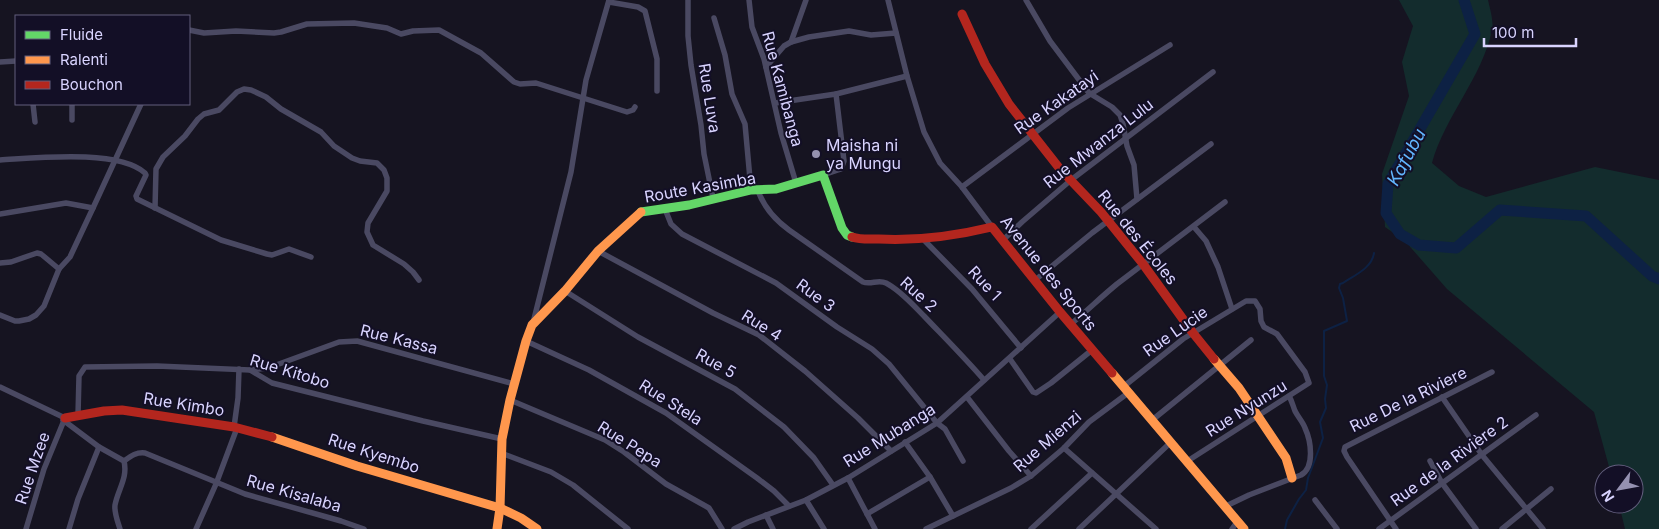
<svg xmlns="http://www.w3.org/2000/svg" width="1659" height="529" font-family="Inter,sans-serif">
<style>
.green{fill:#132c2d}
.lines{fill:none;stroke-linecap:round;stroke-linejoin:round}
.stream{stroke:#0d2144;stroke-width:2}
.river{stroke:#0d2144;stroke-width:11}
.street{stroke:#4a4962;stroke-width:5.5}
.fast{stroke:#63d668;stroke-width:9}
.slow{stroke:#ff974d;stroke-width:9}
.jam{stroke:#b3261e;stroke-width:9}
.poi-dot{fill:#9591b1;stroke:#130f26;stroke-width:2}
.labels{text-anchor:middle;dominant-baseline:central;stroke-width:4;stroke-linejoin:round;paint-order:stroke}
.street-label{font-size:16px;fill:#d9d4ff;stroke:#130f26}
.poi-label{font-size:16px;fill:#d9d4ff;stroke:#130f26;text-anchor:start}
.water-label{font-size:18px;font-style:italic;fill:#62b6ff;stroke:#130f26}
</style>
<rect width="100%" height="100%" fill="#161421"/>
<!-- green -->
<path class="green" d="M 1399,0 L 1488,0 C 1490,9 1494,22 1492,30 C 1482,78 1445,116 1432,163 L 1459,186 L 1486,197 L 1595,167 L 1659,180 L 1659,529 L 1625,529 L 1619,504 L 1634,504 L 1634,474 L 1611,474 L 1594,412 L 1447,289 L 1405,241 L 1385,227 L 1382,174 L 1409,96 L 1402,62 L 1413,26 Z"/>
<g class="lines">
<!-- stream -->
<path class="stream" d="M 1285,529 L 1287,520 L 1299,499 L 1306,490 L 1308,478 L 1323,438 L 1320,422 L 1326,408 L 1325,399 L 1327,385 L 1324,376 L 1324,331 L 1347,321 L 1343,298 L 1339,288 L 1340,284 L 1343,283 C 1355,275 1372,268 1374,253"/>
<!-- river -->
<polyline class="river" points="1464,0 1475,34 1388,184 1386,213 1400,234 1419,245 1456,248 1500,210 1586,216 1652,276 1659,279"/>
<!-- street -->
<g class="street">
<polyline points="688,0 688,36 691,65 701,125 704,154 713,198"/>
<polyline points="749,0 752,27 764,59 781,133 796,183"/>
<polyline points="888,0 907,76 924,132 940,163 962,187 992,227"/>
<polyline points="1026,0 1050,41 1089,93 1112,107 1120,115 1123,124 1127,146 1134,165 1137,199"/>
<polyline points="609,2 638,7 645,11 657,59 657,91"/>
<polyline points="714,18 725,55 732,94 745,124 751,190"/>
<polyline points="189,30 204,33 236,31 274,33 281,32 307,24 354,23 387,28 401,34 413,31 439,30 481,53 514,82 520,84 536,83 627,112 633,110 635,107"/>
<polyline points="791,42 806,0"/>
<polyline points="0,62 16,61"/>
<polyline points="766,67 784,46 791,42 809,37 849,31 871,35 896,33"/>
<polyline points="775,103 836,94 907,76"/>
<polyline points="33,104 35,122"/>
<polyline points="72,104 72,120"/>
<path d="M 0,160 C 36,158 118,149 145,173 L 146,175 L 136,196 L 137,199 L 221,240 L 267,254 L 272,255 L 289,249 L 311,257"/>
<polyline points="823,175 841,169 844,161 836,94"/>
<polyline points="962,187 1068,108 1170,45"/>
<path d="M 758,191 C 764,207 774,219 789,230 L 863,282 C 871,285 878,279 886,283 C 900,290 913,305 924,316 C 944,337 965,358 984,380"/>
<polyline points="155,208 156,169 163,157 185,136 198,119 204,114 219,110 237,92 244,89 251,90 266,97 281,109 321,132 334,146 352,158 360,161 377,163 384,170 387,178 387,191 368,223 367,232 373,245 404,264 413,272 419,280"/>
<polyline points="665,209 671,224 682,234 776,283 837,327 872,349 889,364 937,423 945,429 963,461"/>
<polyline points="0,214 66,203 93,208"/>
<polyline points="1194,227 1206,241 1218,267 1232,309"/>
<polyline points="924,240 972,289 1021,348"/>
<polyline points="1003,240 1022,222 1071,180 1213,72"/>
<polyline points="598,251 713,313 759,335 805,371 858,418 891,451"/>
<polyline points="0,263 11,262 37,253 41,254 59,269"/>
<polyline points="1034,281 1092,233 1211,144"/>
<polyline points="565,291 638,337 735,389 784,427 814,458 833,485"/>
<polyline points="0,315 15,321 19,321 29,319 36,315 44,306 59,269 70,257 93,208 141,104"/>
<polyline points="533,323 571,172 586,80 609,0"/>
<path d="M 1071,324 C 1087,311 1101,297 1117,284 L 1225,202"/>
<polyline points="526,341 589,370 666,413 757,478 774,491 789,506"/>
<polyline points="1010,359 1033,392 1036,393 1051,383 1092,350"/>
<polyline points="250,370 268,368 339,342 357,341 514,384"/>
<polyline points="0,387 65,418 44,469 26,529"/>
<polyline points="1123,387 1183,339 1246,301 1255,301 1260,309 1261,321 1264,327 1277,334 1305,372 1309,383 1186,462"/>
<polyline points="967,397 1009,451 1031,476"/>
<polyline points="1442,397 1482,455 1543,529"/>
<polyline points="510,400 605,440 624,452 666,484 709,508 722,529"/>
<polyline points="78,415 79,376 85,367 157,366 250,370 272,383 423,421 502,439"/>
<path d="M 63,420 L 99,447 L 124,461 C 128,478 118,489 115,505 C 114,513 118,522 120,529"/>
<polyline points="1151,421 1251,340"/>
<polyline points="234,427 238,398 239,369"/>
<polyline points="905,442 930,477 953,516"/>
<polyline points="1064,448 1156,529"/>
<polyline points="501,453 551,472 573,485 628,529"/>
<path d="M 124,461 C 131,456 136,452 145,453 L 245,494 L 341,521 L 364,529"/>
<polyline points="1430,461 1442,483 1476,529"/>
<polyline points="848,478 875,529"/>
<polyline points="806,500 824,529"/>
<polyline points="1315,500 1337,529"/>
<path d="M 1224,507 L 1249,495 L 1301,475 C 1315,467 1311,441 1305,428 C 1303,422 1298,417 1295,411 C 1293,406 1292,401 1289,396"/>
<polyline points="867,514 930,477"/>
<polyline points="766,515 773,529"/>
<polyline points="69,529 78,499 99,447"/>
<polyline points="196,529 216,484 237,428"/>
<polyline points="734,529 748,522 806,500 848,478 937,423 1060,312"/>
<polyline points="926,529 1011,488 1031,476 1064,448 1089,422 1128,393"/>
<polyline points="1031,529 1092,473"/>
<polyline points="1079,529 1170,443"/>
<polyline points="1232,529 1237,522"/>
<polyline points="1379,529 1536,415"/>
<polyline points="1396,529 1347,457 1344,451 1345,447 1492,372"/>
<polyline points="1502,529 1551,489"/>
</g>
<!-- fast -->
<polyline class="fast" points="641,212 689,205 751,190 776,189 823,175 842,228 847,235 852,237"/>
<!-- slow -->
<g class="slow">
<polyline points="1214,359 1239,388 1286,458 1292,478"/>
<polyline points="1112,373 1244,529"/>
<polyline points="272,437 357,466 500,508 521,518 537,529"/>
<polyline points="497,529 500,508 502,439 510,400 526,341 532,325 565,291 598,251 641,212"/>
</g>
<!-- jam -->
<g class="jam">
<polyline points="962,14 985,64 1009,104 1060,169 1101,212 1143,264 1193,333 1214,359"/>
<path d="M 852,237 C 861,240 870,239 879,239 C 918,241 955,236 992,227 L 1060,312 L 1112,373"/>
<polyline points="65,418 104,411 122,410 234,427 272,437"/>
</g>
</g>
<!-- markers -->
<circle class="poi-dot" cx="816" cy="154" r="5"/>
<g class="labels">
<!-- street labels -->
<g class="street-label">
<text transform="translate(783 89) rotate(75)">Rue Kamibanga</text>
<text transform="translate(710 98) rotate(81)">Rue Luva</text>
<text transform="translate(1056 102) rotate(-35)">Rue Kakatayi</text>
<text transform="translate(1098 143) rotate(-38)">Rue Mwanza Lulu</text>
<text transform="translate(700 187) rotate(-10)">Route Kasimba</text>
<text transform="translate(1138 237) rotate(51)">Rue des Écoles</text>
<text transform="translate(1049 273) rotate(51)">Avenue des Sports</text>
<text transform="translate(985 283) rotate(47)">Rue 1</text>
<text transform="translate(919 294) rotate(42)">Rue 2</text>
<text transform="translate(816 295) rotate(36)">Rue 3</text>
<text transform="translate(762 325) rotate(32)">Rue 4</text>
<text transform="translate(1175 331) rotate(-35)">Rue Lucie</text>
<text transform="translate(399 339) rotate(14)">Rue Kassa</text>
<text transform="translate(716 363) rotate(29)">Rue 5</text>
<text transform="translate(290 371) rotate(17)">Rue Kitobo</text>
<text transform="translate(1408 399) rotate(-26)">Rue De la Riviere</text>
<text transform="translate(671 402) rotate(32)">Rue Stela</text>
<text transform="translate(184 404) rotate(9)">Rue Kimbo</text>
<text transform="translate(1246 408) rotate(-32)">Rue Nyunzu</text>
<text transform="translate(889 435) rotate(-32)">Rue Mubanga</text>
<text transform="translate(1047 441) rotate(-41)">Rue Mienzi</text>
<text transform="translate(630 444) rotate(32)">Rue Pepa</text>
<text transform="translate(374 453) rotate(18)">Rue Kyembo</text>
<text transform="translate(1449 461) rotate(-36)">Rue de la Rivière 2</text>
<text transform="translate(32 468) rotate(-71)">Rue Mzee</text>
<text transform="translate(294 493) rotate(16)">Rue Kisalaba</text>
</g>
<!-- poi labels -->
<g class="poi-label">
<text x="826" y="145">Maisha ni<tspan x="826" dy="18">ya Mungu</tspan></text>
</g>
<!-- water labels -->
<g class="water-label">
<text transform="translate(1406 157) rotate(-62)">Kafubu</text>
</g>
</g>
<!-- legend -->
<rect x="15" y="15" width="175" height="90" fill="#130f26" stroke="#625e7d"/>
<rect x="25" y="31" width="25" height="8" fill="#63d668" stroke="#625e7d"/>
<text x="60" y="40" font-size="15" fill="#d9d4ff">Fluide</text>
<rect x="25" y="56" width="25" height="8" fill="#ff974d" stroke="#625e7d"/>
<text x="60" y="65" font-size="15" fill="#d9d4ff">Ralenti</text>
<rect x="25" y="81" width="25" height="8" fill="#b3261e" stroke="#625e7d"/>
<text x="60" y="90" font-size="15" fill="#d9d4ff">Bouchon</text>
<!-- north arrow -->
<g transform="translate(1619 489) rotate(238)"><circle r="24" fill="#130f26" stroke="#625e7d"/>
<path d="M0-4L9 19L0 12L-9 19Z" fill="#9591b1"/>
<text y="-8" font-size="14" font-weight="bold" text-anchor="middle" fill="#d9d4ff">N</text>
</g>
<!-- scale -->
<path d="M1484 38v8h92v-8" fill="none" stroke="#d9d4ff" stroke-width="2.5"/>
<text x="1492" y="38" font-size="15" fill="#d9d4ff" stroke="#130f26" stroke-width="4" paint-order="stroke">100 m</text>
</svg>
